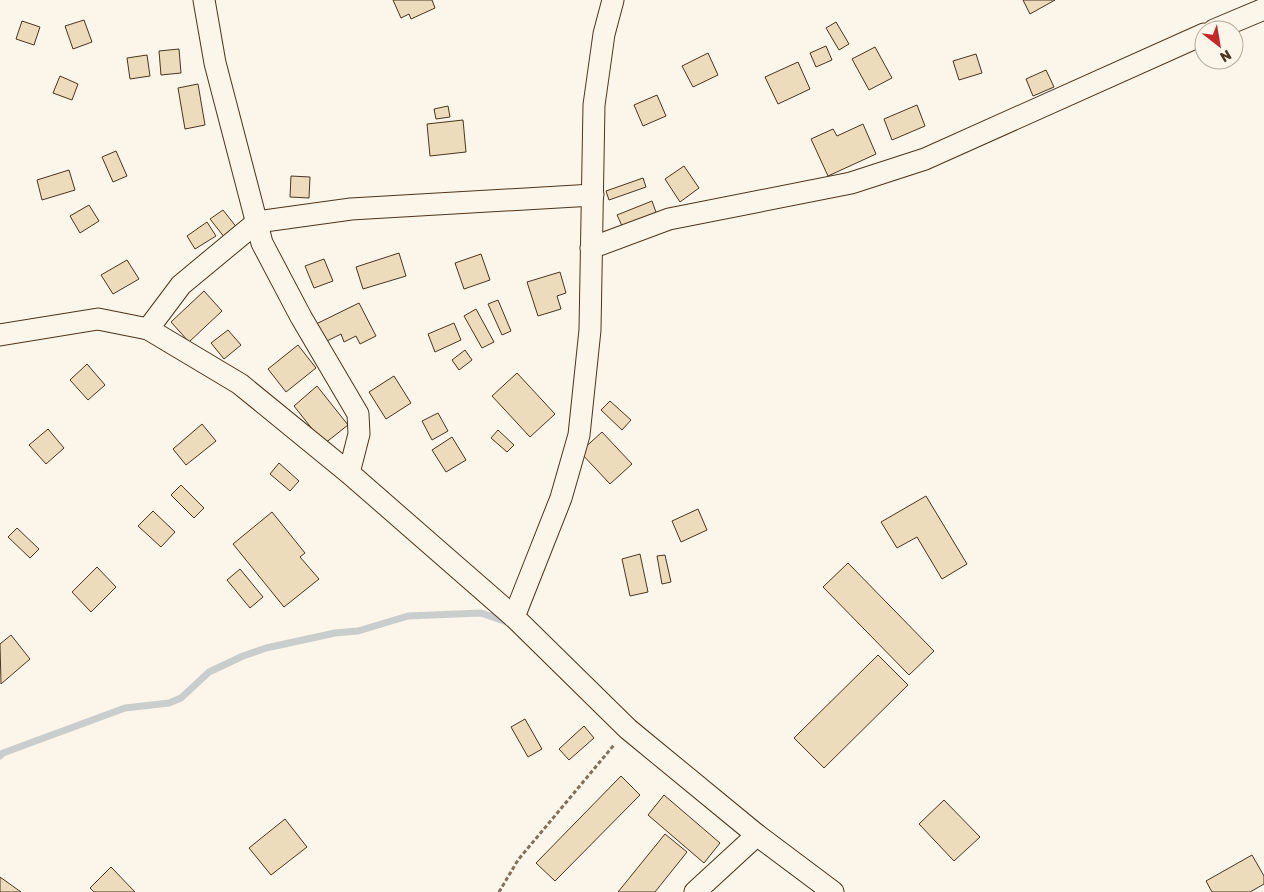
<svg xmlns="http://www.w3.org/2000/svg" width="1264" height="892" font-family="Rubik,sans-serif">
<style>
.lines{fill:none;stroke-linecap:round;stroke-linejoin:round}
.stream{stroke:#c9cecd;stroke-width:7}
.building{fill:#ecdcbc;stroke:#4a3520}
.street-casing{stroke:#4a3520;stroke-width:23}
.path{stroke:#7f6f5c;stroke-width:3;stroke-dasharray:4 2.5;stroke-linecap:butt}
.street{stroke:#fbf6e9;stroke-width:21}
</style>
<rect width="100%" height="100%" fill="#fbf6e9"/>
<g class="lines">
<!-- stream -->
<polyline class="stream" points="0,756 3,753 125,708 169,703 181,698 209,672 243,656 266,648 335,633 358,631 408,616 481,613 507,622"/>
</g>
<!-- building -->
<g class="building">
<polygon points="393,0 432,0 435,8 411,19 409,14 401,18"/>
<polygon points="1023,0 1055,0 1030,14"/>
<polygon points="84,20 92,42 73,49 65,26"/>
<polygon points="22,21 40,27 34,45 16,39"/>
<polygon points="836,22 849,44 839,50 826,28"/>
<polygon points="826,46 832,60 816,67 810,53"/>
<polygon points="875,47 892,78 869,90 852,59"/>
<polygon points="179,49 181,73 161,75 159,51"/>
<polygon points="708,53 718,75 693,87 682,66"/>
<polygon points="976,54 982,73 959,80 953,61"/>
<polygon points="147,55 150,76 130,79 127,58"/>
<polygon points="798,62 810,89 778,104 765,77"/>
<polygon points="1046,70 1054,87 1033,96 1026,79"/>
<polygon points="60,76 78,84 72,100 53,93"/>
<polygon points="198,84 205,125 185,129 178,88"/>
<polygon points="657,95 666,116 643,126 634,105"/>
<polygon points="917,105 925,126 892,140 884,119"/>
<polygon points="448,106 450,117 436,119 434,109"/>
<polygon points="463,120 466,152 430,156 427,124"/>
<polygon points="863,124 876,154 828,176 811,139 833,129 837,136"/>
<polygon points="116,151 127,176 113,182 102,157"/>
<polygon points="684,166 699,188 680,202 665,179"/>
<polygon points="69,170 75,190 42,200 37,180"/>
<polygon points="291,176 310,177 309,198 290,197"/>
<polygon points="643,178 646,187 609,200 606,191"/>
<polygon points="652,201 657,215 623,228 617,215"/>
<polygon points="89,205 99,221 80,233 70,216"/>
<polygon points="223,210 238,229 225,238 210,219"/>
<polygon points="207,222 216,236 195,249 187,236"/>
<polygon points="399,253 406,276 363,289 356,267"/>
<polygon points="481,254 490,280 464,289 455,263"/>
<polygon points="324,259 333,281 314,288 305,266"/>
<polygon points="127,260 139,279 113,294 101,275"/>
<polygon points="560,272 566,293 557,296 561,309 538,316 527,282"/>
<polygon points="204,291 222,311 189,342 171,322"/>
<polygon points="498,300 511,331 502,335 488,304"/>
<polygon points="359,303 376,336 360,344 356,336 344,342 341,334 325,342 316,324"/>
<polygon points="476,309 494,342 482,348 464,316"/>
<polygon points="454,323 461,340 435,352 428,334"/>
<polygon points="228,330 241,345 224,359 211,343"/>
<polygon points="298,345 316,368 286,392 268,369"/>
<polygon points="465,350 472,360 459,370 452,360"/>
<polygon points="87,364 105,385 88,400 70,380"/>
<polygon points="517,373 555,414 530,437 492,396"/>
<polygon points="394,376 411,403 386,419 369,392"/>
<polygon points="317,386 348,425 324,444 294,406"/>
<polygon points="610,401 631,420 622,430 601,410"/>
<polygon points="438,413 448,431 432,440 422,421"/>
<polygon points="202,424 216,441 186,465 173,449"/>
<polygon points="48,429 64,448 46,464 29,445"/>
<polygon points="498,430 514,445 507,452 491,438"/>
<polygon points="602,432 632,464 610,484 580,452"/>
<polygon points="452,437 466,460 446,472 432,450"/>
<polygon points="279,463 299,481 290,491 270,474"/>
<polygon points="181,485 204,508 194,518 171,495"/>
<polygon points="926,496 967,564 942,579 917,537 897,548 881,522"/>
<polygon points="698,509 707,530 681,542 672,521"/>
<polygon points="153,511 175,532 161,547 138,526"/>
<polygon points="272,512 305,553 300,557 319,579 284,607 233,544"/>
<polygon points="17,528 39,549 30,558 8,537"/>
<polygon points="640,554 648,592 630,596 622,559"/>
<polygon points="665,555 671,582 662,584 657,556"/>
<polygon points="848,563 934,651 909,675 823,587"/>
<polygon points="97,567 116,587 91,612 72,592"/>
<polygon points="240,569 263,597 250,608 227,580"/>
<polygon points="11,635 30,659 1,684 0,644"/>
<polygon points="878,655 908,685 824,768 794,738"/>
<polygon points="525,719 542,749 528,757 511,727"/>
<polygon points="584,726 594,738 569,760 559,749"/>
<polygon points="621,776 640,795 555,881 536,863"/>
<polygon points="664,795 720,843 704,863 648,815"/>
<polygon points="944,800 980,837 954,861 919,824"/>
<polygon points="285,819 307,847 271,875 249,848"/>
<polygon points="665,834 687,852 655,892 618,892"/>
<polygon points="1252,855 1264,876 1264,884 1250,892 1212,892 1206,881"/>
<polygon points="111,867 135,892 94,892 90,888"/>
<polygon points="0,877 21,892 0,892"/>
</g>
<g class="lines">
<!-- street casing -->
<g class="street-casing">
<g id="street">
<polyline points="204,0 215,63 262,243 301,317 358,414 359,434 349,473"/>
<polyline points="1214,30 1264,9"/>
<polyline points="591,248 669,219 851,183 925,159 1204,34"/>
<polyline points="148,329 181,285 257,222 351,209 593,195"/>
<polyline points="0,335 98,319 148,329 240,384 349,473 514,617 628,729 757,835 833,892"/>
<polyline points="514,617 561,498 579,435 590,330 594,105 604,34 613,0"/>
<polyline points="695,892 757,835"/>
</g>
</g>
<!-- path -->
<polyline class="path" points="499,892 518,860 614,745"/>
<!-- street -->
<use href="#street" class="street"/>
</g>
<!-- north arrow -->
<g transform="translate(1219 45) rotate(149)"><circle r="24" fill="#fbf6e9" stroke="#b4a999"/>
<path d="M0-4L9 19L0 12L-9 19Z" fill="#c62828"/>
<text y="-8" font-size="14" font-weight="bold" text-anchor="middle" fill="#4a3520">N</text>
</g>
</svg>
